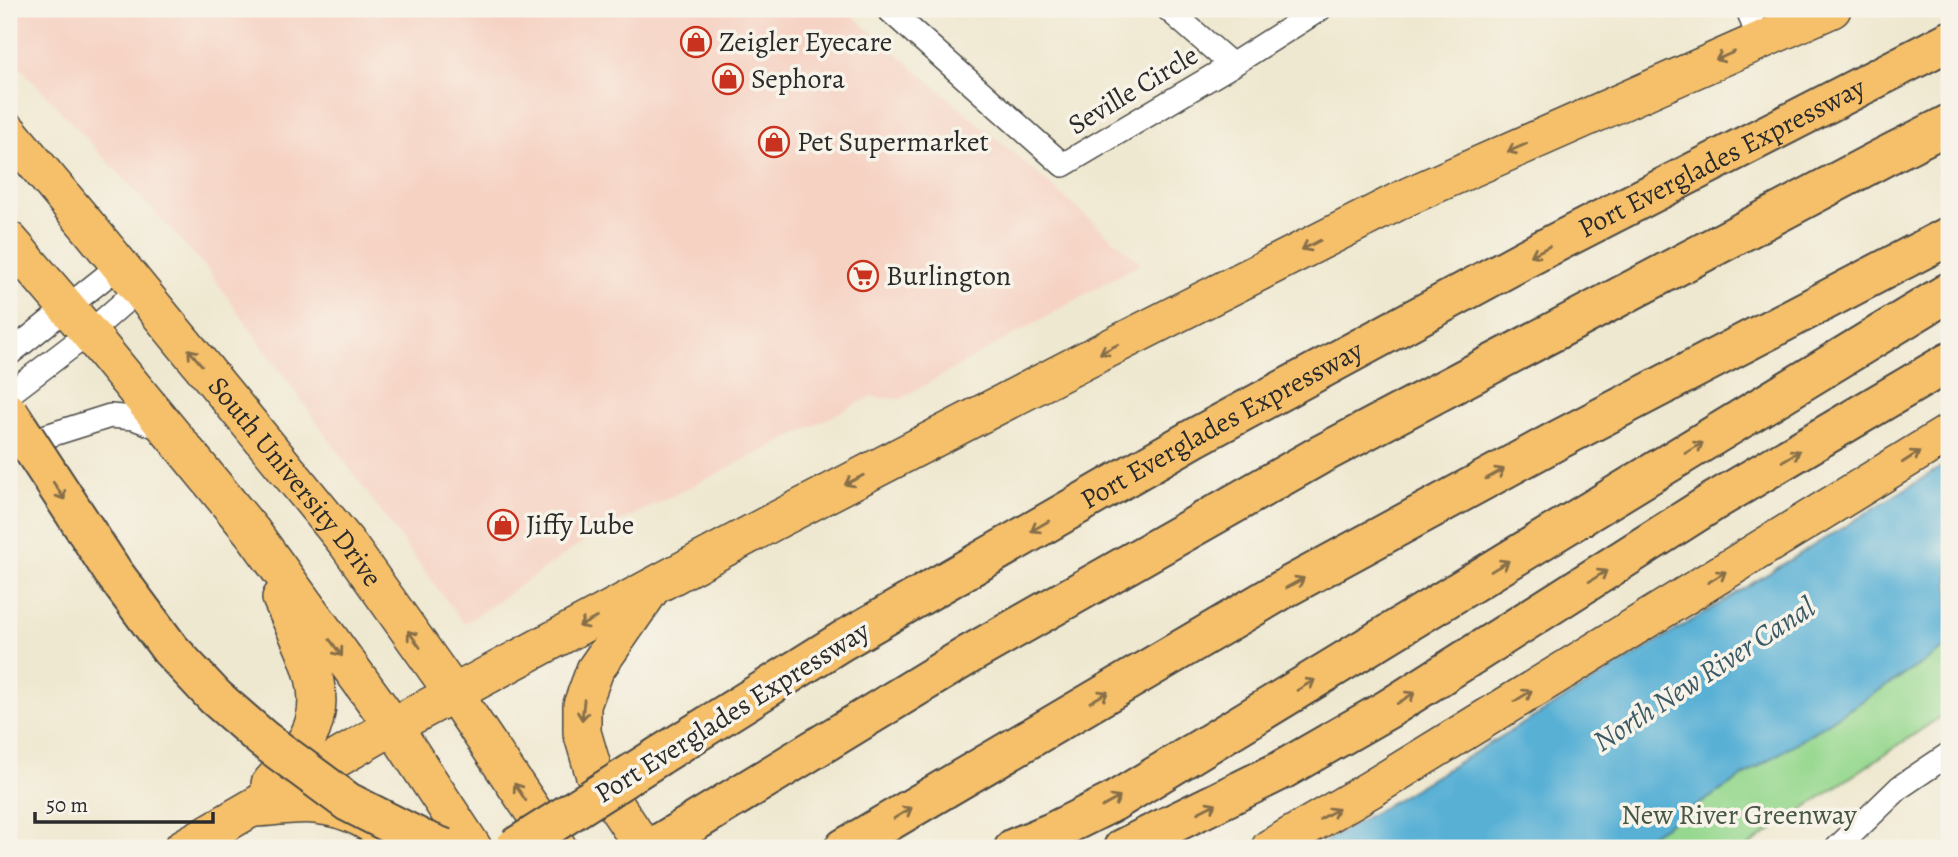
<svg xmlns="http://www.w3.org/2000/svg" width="1958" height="857" font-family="Alegreya,serif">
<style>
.built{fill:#f6d2c3}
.green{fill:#96d88f;stroke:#60825d;stroke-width:2}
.water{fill:#58b0d5;stroke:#426e80;stroke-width:2}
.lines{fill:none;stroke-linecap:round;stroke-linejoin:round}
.minor-casing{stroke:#484744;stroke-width:26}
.primary-casing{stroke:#484744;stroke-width:40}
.motorway-casing{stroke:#484744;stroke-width:42}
.minor{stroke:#fff;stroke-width:23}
.primary{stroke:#f6c06b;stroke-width:37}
.motorway{stroke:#f6c06b;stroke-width:38}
.motorway-bridge-casing{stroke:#484744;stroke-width:42;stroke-linecap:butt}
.motorway-bridge{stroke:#f6c06b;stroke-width:38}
.oneway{stroke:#866e48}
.labels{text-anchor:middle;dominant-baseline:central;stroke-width:7;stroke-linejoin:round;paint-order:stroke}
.poi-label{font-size:28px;fill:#2b2b2b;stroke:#f7f3e8;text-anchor:start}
.street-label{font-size:28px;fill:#2b2b2b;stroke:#f7f3e8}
.park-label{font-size:28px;fill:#465644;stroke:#f7f3e8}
.water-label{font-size:30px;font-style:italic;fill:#3b5a66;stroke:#f7f3e8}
</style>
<rect width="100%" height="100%" fill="#f7f3e8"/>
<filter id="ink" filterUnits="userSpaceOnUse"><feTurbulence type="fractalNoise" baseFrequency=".0143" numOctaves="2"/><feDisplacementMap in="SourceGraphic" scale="14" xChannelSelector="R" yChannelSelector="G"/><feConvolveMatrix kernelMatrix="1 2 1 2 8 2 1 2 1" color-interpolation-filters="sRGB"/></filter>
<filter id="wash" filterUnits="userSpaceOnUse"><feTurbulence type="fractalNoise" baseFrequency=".00686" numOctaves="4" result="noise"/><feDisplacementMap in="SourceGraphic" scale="28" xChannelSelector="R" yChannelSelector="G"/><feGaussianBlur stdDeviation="1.57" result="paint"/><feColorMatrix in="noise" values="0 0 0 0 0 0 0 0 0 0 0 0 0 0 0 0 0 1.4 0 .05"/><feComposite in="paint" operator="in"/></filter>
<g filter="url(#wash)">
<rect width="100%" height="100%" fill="#efe8d0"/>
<!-- built -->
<polygon class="built" points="9,9 845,9 1141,263 900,399 871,397 593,535 464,624 378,508 208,270 9,55"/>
<!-- green -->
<polygon class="green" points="1949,646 1949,711 1745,848 1630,848"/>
<!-- water -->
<polygon class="water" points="1949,462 1949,646 1630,848 1315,848 1581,689"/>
</g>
<g filter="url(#ink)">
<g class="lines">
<!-- minor casing -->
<g class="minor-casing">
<g id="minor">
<polyline points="888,9 1063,165 1232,65 1320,9"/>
<polyline points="1168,9 1232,65"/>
<polyline points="1748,9 1759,41"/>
<polyline points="9,354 120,265"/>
<polyline points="9,394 89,333 139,289"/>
<polyline points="18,445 110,416 134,418 163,429"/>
<polyline points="1837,848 1900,787 1949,754"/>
</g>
</g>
<!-- primary casing -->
<g class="primary-casing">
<g id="primary">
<path id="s1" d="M 9,132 L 91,230 L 346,542 L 454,694 L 558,848"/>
<polyline points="9,240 89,333 253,533 393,726 473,848"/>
<path d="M 270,784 C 283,769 298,755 308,737 C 333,690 300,642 281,598"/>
<path d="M 256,808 C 276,807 297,803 316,805 C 347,808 378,822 395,848"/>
<polyline points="183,848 393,726 771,523 1082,362 1409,196 1832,9"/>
<polyline points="644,848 594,773 582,732 582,705 595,670 649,592"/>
<polyline points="1270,848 1371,789 1949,433"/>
</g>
</g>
<!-- motorway casing -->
<g class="motorway-casing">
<g id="motorway">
<polyline points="170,649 215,697 263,739"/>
<path id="s2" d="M 659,756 L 842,641 L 1194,438 L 1532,255 L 1949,41"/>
<polyline points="652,848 970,654 1318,456 1882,158 1949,124"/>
<polyline points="844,848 1287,587 1554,442 1949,236"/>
<polyline points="1014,848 1050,833 1113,802 1949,292"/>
<polyline points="1123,848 1282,770 1388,709 1716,500 1949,362"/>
</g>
</g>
<!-- minor -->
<use href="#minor" class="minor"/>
<!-- primary -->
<use href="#primary" class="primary"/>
<!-- motorway -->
<use href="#motorway" class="motorway"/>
<!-- motorway-bridge casing -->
<g class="motorway-bridge-casing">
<g id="motorway-bridge">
<polyline points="9,413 113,572 170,649"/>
<polyline points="263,739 348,802 421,839 444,848"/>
<polyline points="514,848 659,756"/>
</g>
</g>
<!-- motorway-bridge -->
<use href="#motorway-bridge" class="motorway-bridge"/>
</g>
<!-- one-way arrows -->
<defs><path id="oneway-shaft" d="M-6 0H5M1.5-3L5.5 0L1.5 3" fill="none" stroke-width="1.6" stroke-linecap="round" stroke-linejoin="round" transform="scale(1.75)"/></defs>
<g class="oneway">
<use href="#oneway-shaft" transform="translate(1725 56) rotate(156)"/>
<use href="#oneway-shaft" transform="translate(1517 148) rotate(156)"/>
<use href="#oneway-shaft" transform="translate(1311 245) rotate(153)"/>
<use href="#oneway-shaft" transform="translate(1540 251) rotate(153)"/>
<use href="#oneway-shaft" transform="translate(1109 349) rotate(153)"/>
<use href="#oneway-shaft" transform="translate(195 357) rotate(-130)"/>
<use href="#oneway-shaft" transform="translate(1694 448) rotate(-31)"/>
<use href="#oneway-shaft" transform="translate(1791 456) rotate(-31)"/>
<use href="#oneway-shaft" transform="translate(1911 457) rotate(-33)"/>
<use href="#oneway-shaft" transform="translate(1495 474) rotate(-29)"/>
<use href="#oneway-shaft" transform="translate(854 480) rotate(153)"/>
<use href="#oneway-shaft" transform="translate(59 491) rotate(57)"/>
<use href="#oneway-shaft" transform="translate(1040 526) rotate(150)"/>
<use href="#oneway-shaft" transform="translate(1500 566) rotate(-31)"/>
<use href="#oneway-shaft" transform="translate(1598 576) rotate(-32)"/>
<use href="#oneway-shaft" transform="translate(1717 577) rotate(-32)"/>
<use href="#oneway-shaft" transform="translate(1295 583) rotate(-29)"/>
<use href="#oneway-shaft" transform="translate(588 622) rotate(152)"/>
<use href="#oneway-shaft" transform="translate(414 639) rotate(-126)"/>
<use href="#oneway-shaft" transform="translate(336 648) rotate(54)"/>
<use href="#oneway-shaft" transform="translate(1306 685) rotate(-31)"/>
<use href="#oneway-shaft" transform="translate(1523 696) rotate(-32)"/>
<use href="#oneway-shaft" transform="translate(1099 697) rotate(-30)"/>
<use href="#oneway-shaft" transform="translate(1406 698) rotate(-32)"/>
<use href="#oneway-shaft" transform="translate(583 710) rotate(96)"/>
<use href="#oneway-shaft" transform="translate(520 792) rotate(-124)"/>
<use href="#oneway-shaft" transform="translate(1111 802) rotate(-29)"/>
<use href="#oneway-shaft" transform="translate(1207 808) rotate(-27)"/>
<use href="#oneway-shaft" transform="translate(903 813) rotate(-31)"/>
<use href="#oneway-shaft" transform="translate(1329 814) rotate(-30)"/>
</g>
</g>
<!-- icons -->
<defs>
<g id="shop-ring" transform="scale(1.575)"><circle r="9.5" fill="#f7f3e8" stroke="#c8321e" stroke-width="1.5"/><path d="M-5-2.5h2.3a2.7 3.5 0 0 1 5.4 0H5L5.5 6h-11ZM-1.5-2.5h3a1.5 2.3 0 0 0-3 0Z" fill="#c8321e"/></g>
<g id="supermarket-ring" transform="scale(1.575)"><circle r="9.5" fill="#f7f3e8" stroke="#c8321e" stroke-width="1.5"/><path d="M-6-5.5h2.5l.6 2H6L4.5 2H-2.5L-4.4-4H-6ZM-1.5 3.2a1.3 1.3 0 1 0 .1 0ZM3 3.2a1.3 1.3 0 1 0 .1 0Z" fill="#c8321e"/></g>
</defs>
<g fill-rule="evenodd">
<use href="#shop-ring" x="696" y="42"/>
<use href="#shop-ring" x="728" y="79"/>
<use href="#shop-ring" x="774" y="142"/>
<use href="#supermarket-ring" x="863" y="276"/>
<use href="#shop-ring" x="503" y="525"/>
</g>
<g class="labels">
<!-- poi labels -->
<g class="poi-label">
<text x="719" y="42">Zeigler Eyecare</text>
<text x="751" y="79">Sephora</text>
<text x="797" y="142">Pet Supermarket</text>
<text x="886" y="276">Burlington</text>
<text x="526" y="525">Jiffy Lube</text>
</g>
<!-- street labels -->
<g class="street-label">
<text transform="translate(1133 90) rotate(-31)">Seville Circle</text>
<text stroke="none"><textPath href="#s2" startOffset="1220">Port Everglades Expressway</textPath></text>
<text stroke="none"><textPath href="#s2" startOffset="653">Port Everglades Expressway</textPath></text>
<text stroke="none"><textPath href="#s1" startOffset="452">South University Drive</textPath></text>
<text transform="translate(732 712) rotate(-32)">Port Everglades Expressway</text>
</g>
<!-- park labels -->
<g class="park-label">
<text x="1739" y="815">New River Greenway</text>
</g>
<!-- water labels -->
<g class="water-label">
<text transform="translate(1704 674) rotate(-33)">North New River Canal</text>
</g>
</g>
<!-- margin -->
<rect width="1958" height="857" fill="none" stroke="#f7f3e8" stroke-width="35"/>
<!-- scale -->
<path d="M35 812v10h178v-10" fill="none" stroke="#2b2b2b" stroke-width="3.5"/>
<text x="46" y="812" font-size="21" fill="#2b2b2b" stroke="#f7f3e8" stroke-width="5" paint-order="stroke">50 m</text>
</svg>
